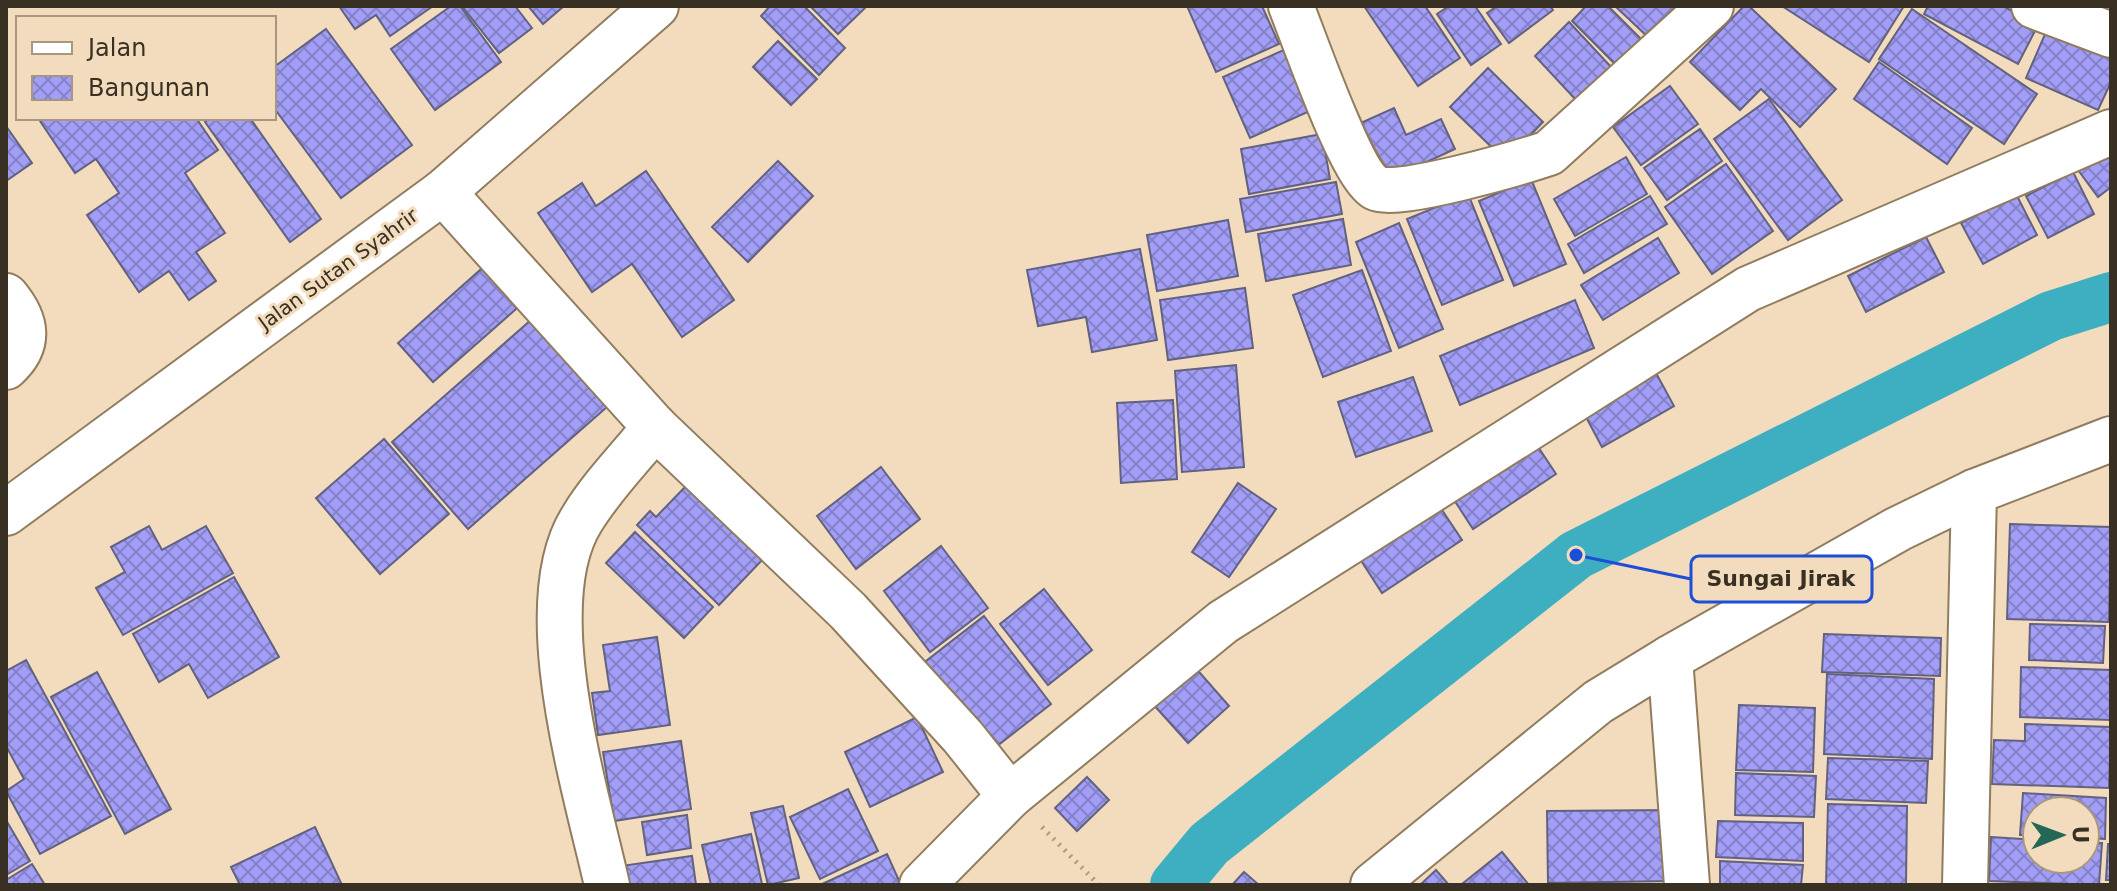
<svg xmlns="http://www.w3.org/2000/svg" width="2117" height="891" font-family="'DejaVu Sans',sans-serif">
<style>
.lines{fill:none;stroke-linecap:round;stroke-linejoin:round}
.canal{stroke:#3eaec1;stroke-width:50}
.building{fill:url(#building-cross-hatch);stroke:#626280;stroke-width:2}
.minor-casing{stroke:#907c5f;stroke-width:48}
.major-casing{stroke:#907c5f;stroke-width:48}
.path{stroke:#ac9a82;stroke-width:5;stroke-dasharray:2 6;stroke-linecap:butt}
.minor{stroke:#fff;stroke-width:44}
.major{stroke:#fff;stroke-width:44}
.labels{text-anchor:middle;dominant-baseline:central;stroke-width:6;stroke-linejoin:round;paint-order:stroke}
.street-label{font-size:20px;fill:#383023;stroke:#f3dcbd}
.leader{fill:none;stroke:#1d4ed8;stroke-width:3}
.callout-dot{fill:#1d4ed8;stroke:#f3dcbd;stroke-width:3}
.callout{fill:#f3dcbd;stroke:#1d4ed8;stroke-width:3}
.callout-label{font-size:22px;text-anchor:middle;font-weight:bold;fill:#383023}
</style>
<defs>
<pattern id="building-cross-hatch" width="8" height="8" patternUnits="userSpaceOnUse" patternTransform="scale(2)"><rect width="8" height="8" fill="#a29ef7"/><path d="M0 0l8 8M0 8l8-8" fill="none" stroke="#8581c8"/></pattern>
</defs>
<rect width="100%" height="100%" fill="#f3dcbd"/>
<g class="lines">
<!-- canal -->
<polyline class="canal" points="1175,885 1209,844 1576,555 2051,316 2111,297"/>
</g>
<!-- building -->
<g class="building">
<polygon points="339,6 433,6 390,36 376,15 355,29"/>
<polygon points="451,6 460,6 501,62 435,110 391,49"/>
<polygon points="462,6 515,6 532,28 499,53"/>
<polygon points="528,6 564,6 543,24"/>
<polygon points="770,6 804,6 845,48 819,75 761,16"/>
<polygon points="810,6 865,6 866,7 838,34"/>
<polygon points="1187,6 1262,6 1279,44 1216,72"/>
<polygon points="1364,6 1425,6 1460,58 1418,86"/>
<polygon points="1449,6 1475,6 1501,44 1471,65 1437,14"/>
<polygon points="1497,6 1550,6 1553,10 1509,43 1487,13"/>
<polygon points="1586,6 1608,6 1641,39 1616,65 1572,21"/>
<polygon points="1615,6 1679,6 1649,38"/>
<polygon points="1744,6 1749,6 1836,89 1800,127 1761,89 1740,110 1690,62"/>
<polygon points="1782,6 1904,6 1869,62"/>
<polygon points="1928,6 2003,6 2038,25 2018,64 1924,14"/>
<polygon points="1912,9 2037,94 2004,144 1879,59"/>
<polygon points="2052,18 2111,44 2111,82 2098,110 2026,78"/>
<polygon points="1569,22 1612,68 1577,101 1535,56"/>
<polygon points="326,29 412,145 341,198 274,108 274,67"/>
<polygon points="778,41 817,79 791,105 753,67"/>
<polygon points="1286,49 1312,110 1250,138 1223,77"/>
<polygon points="1879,62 1972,128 1947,164 1854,99"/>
<polygon points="1488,68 1543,122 1506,161 1450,107"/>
<polygon points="1670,86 1698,124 1641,165 1613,127"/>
<polygon points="1769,99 1842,200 1788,240 1714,139"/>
<polygon points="1394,108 1406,135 1441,119 1455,149 1381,183 1354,126"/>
<polygon points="44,118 196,118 218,150 185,173 225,233 196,252 216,281 189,300 169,271 139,292 87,215 119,193 96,159 75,173 40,121"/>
<polygon points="210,118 250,118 321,219 290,242 205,122"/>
<polygon points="6,126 32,163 6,181"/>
<polygon points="1700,129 1722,161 1667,200 1644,168"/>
<polygon points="1322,134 1330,179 1249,194 1241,149"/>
<polygon points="2111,145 2111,187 2098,197 2078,170"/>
<polygon points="1626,157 1647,194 1575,236 1554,199"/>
<polygon points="778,161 813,196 748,262 712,227"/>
<polygon points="1726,164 1773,231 1712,274 1665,207"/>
<polygon points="646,171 734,300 682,337 632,264 592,292 538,213 582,183 596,206"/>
<polygon points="2073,172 2094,214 2048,238 2026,196"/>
<polygon points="1531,179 1566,264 1514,286 1479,201"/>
<polygon points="1336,182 1342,214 1246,232 1240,199"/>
<polygon points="1468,194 1503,280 1442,305 1407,219"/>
<polygon points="2016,194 2037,235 1983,264 1961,223"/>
<polygon points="1650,196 1667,224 1584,273 1568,244"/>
<polygon points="1343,219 1351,265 1266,281 1258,234"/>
<polygon points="1228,220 1238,276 1157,291 1147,235"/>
<polygon points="1399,223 1443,329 1399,348 1356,242"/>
<polygon points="1926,237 1944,272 1866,312 1848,276"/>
<polygon points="1658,238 1679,273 1603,320 1581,285"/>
<polygon points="1140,249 1157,340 1092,352 1086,317 1038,326 1027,270"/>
<polygon points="489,262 524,302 433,382 398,343"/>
<polygon points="1362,270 1391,351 1323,377 1293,295"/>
<polygon points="1245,288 1253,348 1168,360 1160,300"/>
<polygon points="1575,300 1594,348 1460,405 1440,356"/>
<polygon points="531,320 607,407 468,529 392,442"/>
<polygon points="1650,362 1674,406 1602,447 1578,402"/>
<polygon points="1236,365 1244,467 1182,472 1175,371"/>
<polygon points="1413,377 1432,431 1356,457 1338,402"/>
<polygon points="1173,400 1177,479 1121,483 1117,403"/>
<polygon points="1527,430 1556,474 1473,529 1445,486"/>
<polygon points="384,439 449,514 380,574 316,498"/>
<polygon points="881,467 920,519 856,569 817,516"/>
<polygon points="1238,483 1276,509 1229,577 1192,552"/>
<polygon points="687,485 764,558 719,605 637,525 650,511 656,517"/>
<polygon points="1430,492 1462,540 1382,593 1351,545"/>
<polygon points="2010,524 2111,527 2109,622 2007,619"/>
<polygon points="149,526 162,550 206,526 233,573 123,635 96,588 125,572 111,547"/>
<polygon points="635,532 713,607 684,638 606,563"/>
<polygon points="941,546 988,608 930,652 884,591"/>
<polygon points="234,577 279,657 208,698 189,664 159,682 133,634"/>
<polygon points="1044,589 1092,650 1048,685 1000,624"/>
<polygon points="984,616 1051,704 988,753 921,665"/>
<polygon points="2030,624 2105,626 2103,663 2029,660"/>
<polygon points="1824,634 1941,638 1940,676 1822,672"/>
<polygon points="657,637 670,725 598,735 592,693 610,691 603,645"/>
<polygon points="26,660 111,816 40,854 6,791 24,779 6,746 6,671"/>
<polygon points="1193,665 1229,706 1188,743 1152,703"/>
<polygon points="2021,667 2111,670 2111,720 2020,717"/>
<polygon points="97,672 171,809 125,834 51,697"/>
<polygon points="1827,674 1934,679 1932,759 1824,754"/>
<polygon points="1739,705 1815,708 1813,772 1736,770"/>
<polygon points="917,717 943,772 870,807 845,752"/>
<polygon points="2025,724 2111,727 2109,788 1992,784 1994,740 2025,741"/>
<polygon points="681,741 691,809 614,821 603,752"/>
<polygon points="1828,758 1928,761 1926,803 1826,799"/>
<polygon points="1736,773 1816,776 1814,817 1735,815"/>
<polygon points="1087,777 1109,800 1077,831 1055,808"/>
<polygon points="848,789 878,851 820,879 790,817"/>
<polygon points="2023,793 2106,798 2105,839 2085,838 2085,811 2037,811 2037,835 2020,835"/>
<polygon points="1828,804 1907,806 1906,885 1826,885"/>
<polygon points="783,806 799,878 768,885 751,813"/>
<polygon points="1673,810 1673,881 1548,883 1547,811"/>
<polygon points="687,815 691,848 647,855 642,822"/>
<polygon points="6,820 30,861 6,875"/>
<polygon points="1718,821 1803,823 1803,861 1716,857"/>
<polygon points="315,827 342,885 240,885 231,867"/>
<polygon points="751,834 762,884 711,885 702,845"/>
<polygon points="1991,837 2037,840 2037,859 2085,859 2085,843 2102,843 2099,885 1989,881"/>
<polygon points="2108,844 2111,844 2111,880 2106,880"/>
<polygon points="1502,852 1529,885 1462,885 1462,884"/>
<polygon points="887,854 901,885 820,885"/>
<polygon points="692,856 696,885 623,885 621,866"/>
<polygon points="1720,861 1803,865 1801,885 1720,885"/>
<polygon points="32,864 45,885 6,885 6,880"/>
<polygon points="1436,870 1449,885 1420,885"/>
<polygon points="1244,872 1259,885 1232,885"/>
</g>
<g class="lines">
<!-- minor casing -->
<g class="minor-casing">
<g id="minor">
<path d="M 1291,6 C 1304,38 1351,175 1376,188 C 1397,199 1522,162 1549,153 L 1711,6"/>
<polyline points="2034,6 2111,35"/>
<polyline points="443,192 655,427 848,611 963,737 1010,796"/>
<path d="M 6,296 C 27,321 31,344 6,367"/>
<polyline points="1670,658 1687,885"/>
<path d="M 607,885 C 586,791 528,604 582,519 C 602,486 631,457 655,427"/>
<polyline points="922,885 1010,796 1223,622 1748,289 2111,132"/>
<polyline points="1373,885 1598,702 1670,658 1898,529 1974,492 2111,439"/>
<polyline points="1965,885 1974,492"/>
</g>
</g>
<!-- major casing -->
<g class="major-casing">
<polyline id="major" points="6,513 443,192 656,6"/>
</g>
<!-- path -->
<polyline class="path" points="1042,827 1099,885"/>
<!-- minor -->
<use href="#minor" class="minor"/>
<!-- major -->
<use href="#major" class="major"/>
</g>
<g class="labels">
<!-- street labels -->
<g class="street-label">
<text transform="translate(338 269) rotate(-36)">Jalan Sutan Syahrir</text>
</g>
</g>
<!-- callouts -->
<path class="leader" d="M1576 555L1691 579"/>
<circle class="callout-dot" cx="1576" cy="555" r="8"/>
<rect class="callout" x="1691" y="556" width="181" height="46" rx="8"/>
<g class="callout-label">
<text x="1781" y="586">Sungai Jirak</text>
</g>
<!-- border -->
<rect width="2117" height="891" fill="none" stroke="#383023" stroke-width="16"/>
<!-- legend -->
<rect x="16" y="16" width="260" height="104" fill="#f3dcbd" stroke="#a8977f" stroke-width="2"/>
<rect x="32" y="42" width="40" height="12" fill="#ffffff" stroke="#a8977f" stroke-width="2"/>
<text x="88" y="56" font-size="24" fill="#383023">Jalan</text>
<rect x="32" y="76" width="40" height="24" fill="url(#building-cross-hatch)" stroke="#a8977f" stroke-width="2"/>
<text x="88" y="96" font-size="24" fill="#383023">Bangunan</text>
<!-- north arrow -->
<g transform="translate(2061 835) rotate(89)"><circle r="38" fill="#f3dcbd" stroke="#a8977f" stroke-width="2"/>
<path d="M0-6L14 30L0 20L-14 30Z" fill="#246756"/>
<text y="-12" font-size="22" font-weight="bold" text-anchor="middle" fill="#383023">U</text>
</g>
</svg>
